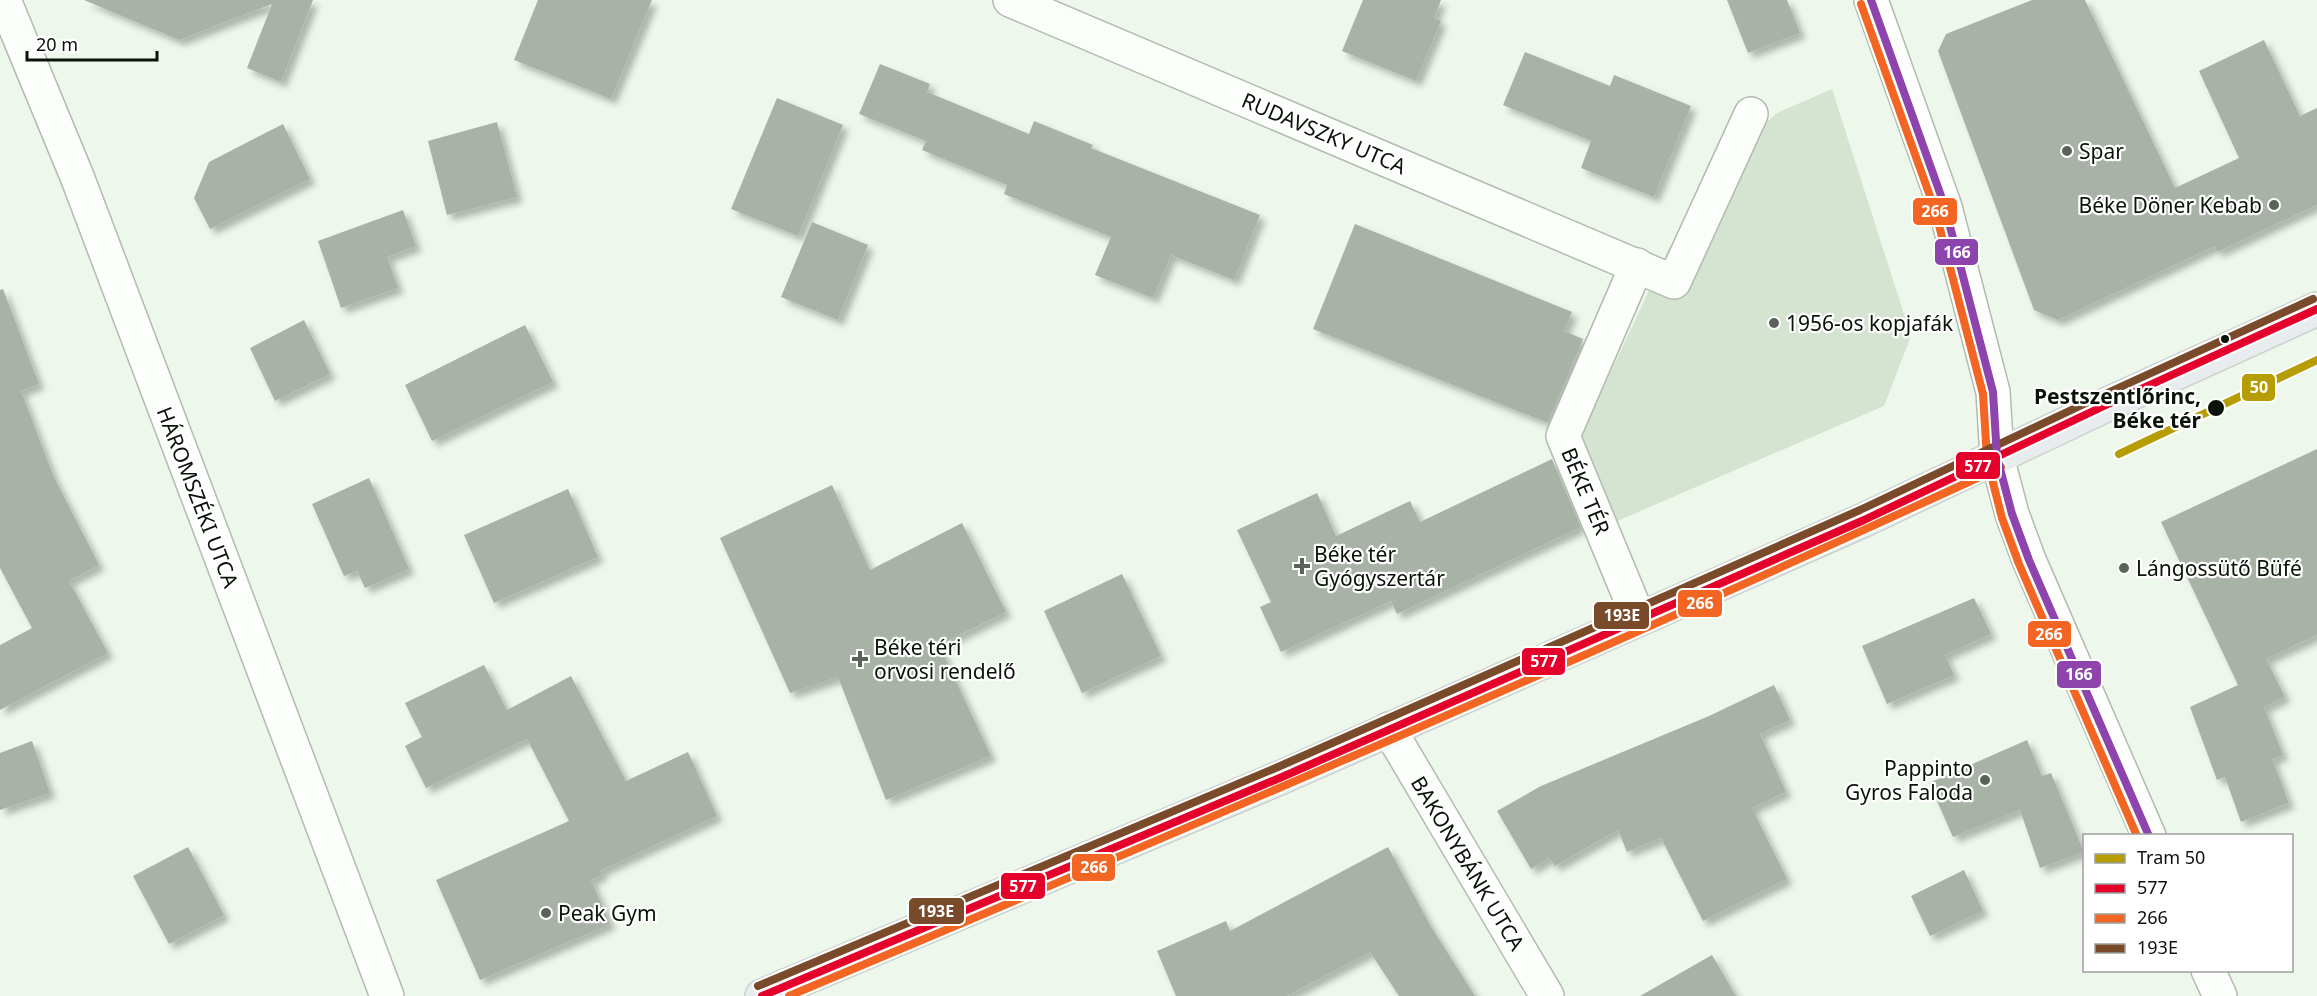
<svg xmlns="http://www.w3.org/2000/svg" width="2317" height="996" font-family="'Noto Sans',sans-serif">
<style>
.green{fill:#d5e4d1}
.building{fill:#a8b2a6;filter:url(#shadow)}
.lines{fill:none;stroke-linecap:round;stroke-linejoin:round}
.minor-casing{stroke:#b3bab0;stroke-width:36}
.major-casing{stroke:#cdd1cc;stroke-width:36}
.minor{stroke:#fcfefc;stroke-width:33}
.major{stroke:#e8ecef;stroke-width:33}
.bus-1-casing{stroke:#fff;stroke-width:12}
.bus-2-casing{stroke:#fff;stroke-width:12}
.bus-3-casing{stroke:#fff;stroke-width:12}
.bus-4-casing{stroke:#fff;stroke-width:12}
.bus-1{stroke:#e4002b;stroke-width:8}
.bus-2{stroke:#f26522;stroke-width:8}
.bus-3{stroke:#7a4b2a;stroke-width:8}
.bus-4{stroke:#8e44ad;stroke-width:8}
.tram-1-casing{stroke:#fff;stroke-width:12}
.tram-1{stroke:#b69d03;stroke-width:8}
.poi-dot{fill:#5a6259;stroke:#fff;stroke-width:2}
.bus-dot{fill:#0b120a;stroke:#fff;stroke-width:2}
.labels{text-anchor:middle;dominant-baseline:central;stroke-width:4.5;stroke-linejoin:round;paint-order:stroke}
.street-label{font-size:21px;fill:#0b120a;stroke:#fff}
.poi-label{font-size:21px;fill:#0b120a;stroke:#fff;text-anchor:start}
.stop-label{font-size:21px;font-weight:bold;fill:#0b120a;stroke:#fff;text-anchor:end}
.line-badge{stroke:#fff;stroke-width:2}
.badge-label{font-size:16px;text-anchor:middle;font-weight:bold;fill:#fff}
</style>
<defs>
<filter id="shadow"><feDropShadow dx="5.5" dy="5.5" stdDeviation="3" flood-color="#0004"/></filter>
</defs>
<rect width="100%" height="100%" fill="#eef7eb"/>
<!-- green -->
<polygon class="green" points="1832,89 1911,336 1884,406 1615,522 1579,439 1669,248 1738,179 1755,133 1777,113"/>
<!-- building -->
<g class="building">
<polygon points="84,0 313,0 281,82 247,68 272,4 179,40"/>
<polygon points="538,0 652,0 611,99 514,60"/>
<polygon points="1363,0 1441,0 1434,18 1441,21 1416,81 1342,51"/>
<polygon points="1727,0 1787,0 1800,33 1748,53"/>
<polygon points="2032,0 2085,0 2175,188 2239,158 2199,71 2264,40 2300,116 2317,108 2317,205 2217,252 2215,246 2058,320 2034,310 1938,51 1946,34"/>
<polygon points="1525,52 1610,86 1614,75 1691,106 1654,197 1581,168 1591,141 1503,105"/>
<polygon points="880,64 930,84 927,92 1029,134 1034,121 1093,145 1091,148 1260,215 1234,280 1171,255 1153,298 1095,275 1111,237 1004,194 1007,185 922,150 926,141 859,114"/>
<polygon points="777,98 843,125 798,236 731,209"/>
<polygon points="497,122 517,197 447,215 428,141"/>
<polygon points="283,124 310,179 210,229 194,198 209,162"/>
<polygon points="403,210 416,246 387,257 398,288 341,308 318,241"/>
<polygon points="812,222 868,245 838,320 781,297"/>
<polygon points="1355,224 1572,312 1564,331 1583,339 1548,423 1313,329"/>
<polygon points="3,289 39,384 21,391 53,475 99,565 69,581 108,653 0,710 0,645 32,628 0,568 0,290"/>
<polygon points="304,320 330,374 275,401 250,348"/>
<polygon points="525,325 553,382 432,441 405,385"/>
<polygon points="2317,449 2317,635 2266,659 2285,697 2264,707 2283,755 2272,759 2289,803 2241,822 2225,777 2217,780 2190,707 2238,685 2161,522"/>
<polygon points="1552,459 1581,527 1397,614 1391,601 1281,652 1260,607 1271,602 1237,530 1317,493 1336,536 1410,501 1420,522"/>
<polygon points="369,478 409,569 365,588 357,571 344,576 312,504"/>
<polygon points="832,485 870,570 962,523 1006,612 939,645 991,756 886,800 838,677 790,693 720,538"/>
<polygon points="568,489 598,557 494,603 464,535"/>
<polygon points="1122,574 1161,656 1082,693 1044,611"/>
<polygon points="1974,598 1991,634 1945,655 1954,675 1887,704 1862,646"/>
<polygon points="484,665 507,710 571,676 626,781 688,752 717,816 600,871 602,875 591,880 610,924 480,980 436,880 569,821 527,739 426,788 405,746 422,737 405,703"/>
<polygon points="1774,685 1790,720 1760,734 1786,792 1752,808 1787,879 1703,921 1661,838 1627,852 1618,830 1555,866 1549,858 1531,869 1497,811 1541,786 1709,716"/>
<polygon points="2027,740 2042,776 2051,773 2084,852 2040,868 2020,810 1953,837 1929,783"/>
<polygon points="32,741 50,793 0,810 0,753"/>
<polygon points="188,847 224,915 169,944 133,876"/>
<polygon points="1388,847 1430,925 1475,996 1399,996 1370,952 1287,996 1176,996 1157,951 1226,921 1230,931"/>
<polygon points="1964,870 1983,911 1930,936 1911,896"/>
<polygon points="1712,955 1736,996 1640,996"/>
</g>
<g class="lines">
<!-- minor casing -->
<g class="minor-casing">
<g id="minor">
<polyline points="4,0 78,179 387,996"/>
<polyline points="1010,0 1674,282 1751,114"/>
<polyline points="1871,0 1945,207 1993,392 1997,457 2012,514 2029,560 2149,836"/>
<polyline points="1637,265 1563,436 1639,619"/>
<polyline points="1389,729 1547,996"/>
<polyline points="2208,970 2220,996"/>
</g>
</g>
<!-- major casing -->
<g class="major-casing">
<polyline id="major" points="762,996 1282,777 1864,520 2108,404 2317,309"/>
</g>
<!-- minor -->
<use href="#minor" class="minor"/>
<!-- major -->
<use href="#major" class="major"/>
<!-- bus-1 casing -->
<g class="bus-1-casing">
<polyline id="bus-1" points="762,996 1282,777 1864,520 2108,404 2317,309"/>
</g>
<!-- bus-2 casing -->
<g class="bus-2-casing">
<g id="bus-2">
<polyline points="1861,4 1935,210 1983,394 1987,459 2002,518 2019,564 2137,836"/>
<path d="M 789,996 C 1196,825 1601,652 2001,467"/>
</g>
</g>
<!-- bus-3 casing -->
<g class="bus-3-casing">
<polyline id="bus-3" points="758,986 1278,767 1860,510 2103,395 2313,299"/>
</g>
<!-- bus-4 casing -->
<g class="bus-4-casing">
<polyline id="bus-4" points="1871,0 1945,207 1993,392 1997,457 2012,514 2029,560 2149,836"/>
</g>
<!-- bus-1 -->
<use href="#bus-1" class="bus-1"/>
<!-- bus-2 -->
<use href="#bus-2" class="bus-2"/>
<!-- bus-3 -->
<use href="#bus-3" class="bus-3"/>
<!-- bus-4 -->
<use href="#bus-4" class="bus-4"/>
<!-- tram-1 casing -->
<g class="tram-1-casing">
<polyline id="tram-1" points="2119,454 2317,360"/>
</g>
<!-- tram-1 -->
<use href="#tram-1" class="tram-1"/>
</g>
<!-- markers -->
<g class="poi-dot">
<circle cx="2067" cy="151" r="6"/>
<circle cx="2274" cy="205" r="6"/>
<circle cx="1774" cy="323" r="6"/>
<path d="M1299 557h6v6h6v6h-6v6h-6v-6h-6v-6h6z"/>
<circle cx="2124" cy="568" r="6"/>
<path d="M857 650h6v6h6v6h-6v6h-6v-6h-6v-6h6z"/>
<circle cx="1985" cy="780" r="6"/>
<circle cx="546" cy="913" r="6"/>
</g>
<g class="bus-dot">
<circle cx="2225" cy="339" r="5"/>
<circle cx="2216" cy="408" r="9"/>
</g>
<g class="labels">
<!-- street labels -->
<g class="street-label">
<text transform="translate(1324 133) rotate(23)">RUDAVSZKY UTCA</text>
<text transform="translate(1586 491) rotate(67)">BÉKE TÉR</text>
<text transform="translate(198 497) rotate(69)">HÁROMSZÉKI UTCA</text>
<text transform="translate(1468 863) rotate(59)">BAKONYBÁNK UTCA</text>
</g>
<!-- poi labels -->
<g class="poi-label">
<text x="2079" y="151">Spar</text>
<text x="2262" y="205" text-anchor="end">Béke Döner Kebab</text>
<text x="1786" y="323">1956-os kopjafák</text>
<text x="1314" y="554">Béke tér<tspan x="1314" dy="24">Gyógyszertár</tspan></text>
<text x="2136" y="568">Lángossütő Büfé</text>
<text x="874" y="647">Béke téri<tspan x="874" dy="24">orvosi rendelő</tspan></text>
<text x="1973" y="768" text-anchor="end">Pappinto<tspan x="1973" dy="24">Gyros Faloda</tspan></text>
<text x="558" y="913">Peak Gym</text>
</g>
<!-- stop labels -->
<g class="stop-label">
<text x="2201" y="396">Pestszentlőrinc,<tspan x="2201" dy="24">Béke tér</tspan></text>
</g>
</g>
<g class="line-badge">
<rect x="1912" y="197" width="46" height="29" rx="6" fill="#f26522"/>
<rect x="1934" y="238" width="45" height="28" rx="6" fill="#8e44ad"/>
<rect x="2241" y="373" width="35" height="29" rx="6" fill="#b69d03"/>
<rect x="1955" y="451" width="46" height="29" rx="6" fill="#e4002b"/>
<rect x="1677" y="589" width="46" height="29" rx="6" fill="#f26522"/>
<rect x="1593" y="601" width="57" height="29" rx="6" fill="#7a4b2a"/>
<rect x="2027" y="620" width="45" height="28" rx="6" fill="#f26522"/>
<rect x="1521" y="647" width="45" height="29" rx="6" fill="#e4002b"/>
<rect x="2056" y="660" width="46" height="29" rx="6" fill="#8e44ad"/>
<rect x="1071" y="853" width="45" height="29" rx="6" fill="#f26522"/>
<rect x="1000" y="872" width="46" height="28" rx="6" fill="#e4002b"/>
<rect x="908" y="897" width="57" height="28" rx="6" fill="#7a4b2a"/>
</g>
<g class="badge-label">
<text x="1935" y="217">266</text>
<text x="1957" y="258">166</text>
<text x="2259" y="393">50</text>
<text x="1978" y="472">577</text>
<text x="1700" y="609">266</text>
<text x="1622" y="621">193E</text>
<text x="2049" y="640">266</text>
<text x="1544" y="667">577</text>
<text x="2079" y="680">166</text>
<text x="1094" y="873">266</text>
<text x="1023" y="892">577</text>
<text x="936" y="917">193E</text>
</g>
<!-- legend -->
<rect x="2083" y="834" width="210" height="138" fill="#ffffff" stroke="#9da09d" stroke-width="1.5"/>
<rect x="2095" y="854" width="30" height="9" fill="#b69d03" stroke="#9da09d" stroke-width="1.5"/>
<text x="2137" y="864" font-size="18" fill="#0b120a">Tram 50</text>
<rect x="2095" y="884" width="30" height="9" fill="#e4002b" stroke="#9da09d" stroke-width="1.5"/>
<text x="2137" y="894" font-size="18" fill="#0b120a">577</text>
<rect x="2095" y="914" width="30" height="9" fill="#f26522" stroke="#9da09d" stroke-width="1.5"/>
<text x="2137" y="924" font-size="18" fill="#0b120a">266</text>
<rect x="2095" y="944" width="30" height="9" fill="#7a4b2a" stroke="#9da09d" stroke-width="1.5"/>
<text x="2137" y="954" font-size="18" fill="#0b120a">193E</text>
<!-- scale -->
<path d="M27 51v9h130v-9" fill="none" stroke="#0b120a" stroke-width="3"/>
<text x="36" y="51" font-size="18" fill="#0b120a" stroke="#ffffff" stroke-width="4.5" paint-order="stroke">20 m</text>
</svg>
